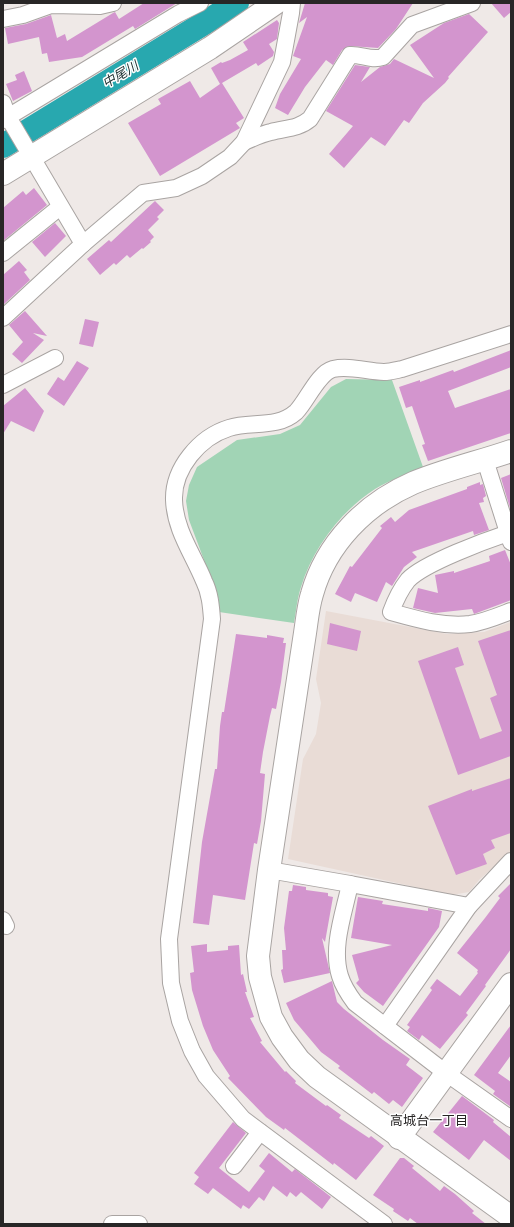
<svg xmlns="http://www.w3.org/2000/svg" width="514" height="1227" font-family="'Golos Text','Noto Sans JP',sans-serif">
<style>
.built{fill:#e9dcd6}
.green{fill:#a1d4b5}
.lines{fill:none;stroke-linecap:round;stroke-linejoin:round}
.river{stroke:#28a8af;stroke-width:24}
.building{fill:#d395ce}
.street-casing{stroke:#a9a4a2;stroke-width:18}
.secondary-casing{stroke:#a9a4a2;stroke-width:24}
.street{stroke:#fff;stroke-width:16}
.secondary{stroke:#fff;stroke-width:22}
.labels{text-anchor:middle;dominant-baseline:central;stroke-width:3;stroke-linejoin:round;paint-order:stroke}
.water-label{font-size:13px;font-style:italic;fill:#192e2f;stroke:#fff}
.neighbourhood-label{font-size:13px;fill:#282626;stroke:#fff}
</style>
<rect width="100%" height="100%" fill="#efe9e7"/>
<!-- built -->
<polygon class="built" points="326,611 447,634 484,632 511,622 511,852 480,879 469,892 452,895 288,859 303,759 316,734 321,703 316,679"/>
<!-- green -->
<path class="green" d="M 346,379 L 392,380 L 423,467 C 407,474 390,480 375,489 C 341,511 313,548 301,587 C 297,599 296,612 294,623 L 219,612 L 219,600 L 189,520 L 186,501 L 189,485 L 197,467 L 237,440 L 280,434 L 300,425 L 331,387 Z"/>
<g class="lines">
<!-- river -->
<polyline class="river" points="3,146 237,3"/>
</g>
<!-- building -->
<g class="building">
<polygon points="144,3 177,3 135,29 133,26 82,57 49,62 47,53 42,54 39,37 8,44 5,28 26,24 51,15 57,38 65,34 67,41 113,13 115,12 119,19"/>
<polygon points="305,3 413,3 396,29 378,48 350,46 342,50 333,65 326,60 305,87 288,115 275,108 280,94 301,59 293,56 307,17 299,23"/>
<polygon points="491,3 511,3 511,12 504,18"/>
<polygon points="469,14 488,32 448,77 449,78 445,83 423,103 409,123 404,120 385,146 371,137 344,168 329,154 353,126 326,111 355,65 370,67 361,82 380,67 390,64 394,59 434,78 410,45 444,23"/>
<polygon points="277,20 279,23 277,39 269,44 274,52 273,56 258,66 256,63 222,83 244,118 236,123 240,128 160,176 128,123 161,104 158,99 190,81 200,98 220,84 211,68 221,62 222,63 230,60 248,50 243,42"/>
<polygon points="24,71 32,91 13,101 6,84 17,80 15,75"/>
<polygon points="34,188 47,205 3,241 3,208 23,191 26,195"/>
<polygon points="155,201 164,210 157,217 159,219 148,230 154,237 150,241 151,242 143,249 142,248 130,258 127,255 116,265 114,263 100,275 87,259 109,240 111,242"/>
<polygon points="55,223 66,236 45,257 32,242"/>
<polygon points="19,261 27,270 24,272 30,280 3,305 3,275"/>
<polygon points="25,311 47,336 33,333 44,340 22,363 12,354 23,342 9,325"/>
<polygon points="85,319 99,322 93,347 79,344"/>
<polygon points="511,350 511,367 448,391 455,408 511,389 511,433 428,461 422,445 425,444 412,406 406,408 399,387 420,380 420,382 453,370 454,372"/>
<polygon points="77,361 89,368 64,406 47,394 58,377 64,381"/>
<polygon points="25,388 44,411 34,432 11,421 3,434 3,406"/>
<polygon points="511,474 511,507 510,508 501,478"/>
<polygon points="480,482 480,485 483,484 486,496 483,498 484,502 479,503 489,530 474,535 473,531 412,552 417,557 404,567 392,586 386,582 377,602 355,593 351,602 335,594 350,566 352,567 382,528 380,526 391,517 395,522 409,510 467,489 467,487"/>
<polygon points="505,550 511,565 511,600 474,614 472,609 435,613 413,608 418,588 438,593 435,575 454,571 454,573 490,561 489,556"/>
<polygon points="330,623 361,631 357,651 327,644"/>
<polygon points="511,630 511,756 458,775 418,661 458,647 464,665 455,668 480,739 502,731 490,698 497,695 478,641"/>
<polygon points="236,634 267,638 267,635 284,638 283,643 286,643 281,682 276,709 272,708 270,716 263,752 260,773 265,774 261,821 257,844 254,843 245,900 213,895 209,925 193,923 202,842 215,769 217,769 220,726 222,712 224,712"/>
<polygon points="511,778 511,833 491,840 495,848 483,854 487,864 456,875 428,806 472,789 472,791"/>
<polygon points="511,883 511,949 485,985 486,986 466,1013 468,1015 440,1049 422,1035 419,1040 407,1031 410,1027 407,1025 432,990 430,988 437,979 460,996 478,973 477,972 478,970 457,953 485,918 500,898 498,896"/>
<polygon points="293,885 306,887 306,890 328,893 328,896 333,897 325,942 322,938 330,973 284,983 281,970 283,969 282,950 286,950 284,928 289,891 292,891"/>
<polygon points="358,897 383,901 382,904 428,911 428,908 442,911 439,927 383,1006 364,992 356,983 359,980 352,955 392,945 351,938"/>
<polygon points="207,944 207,952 228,950 228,946 239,945 241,975 243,974 247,992 245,992 254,1017 250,1018 262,1041 260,1042 285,1072 286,1071 296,1081 295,1083 326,1106 327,1105 341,1115 339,1118 369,1138 371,1136 384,1146 356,1180 334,1163 333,1165 285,1128 284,1130 266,1117 228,1078 230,1076 213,1050 203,1026 192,990 190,973 194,972 191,946"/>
<polygon points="332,981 337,1002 344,1009 383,1040 410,1059 406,1065 423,1078 402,1107 393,1100 389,1104 374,1092 372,1094 338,1068 340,1066 321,1052 294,1020 286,1003"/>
<polygon points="511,1025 511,1055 498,1073 511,1082 511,1107 493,1094 495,1091 474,1075"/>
<polygon points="462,1096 494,1120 493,1122 511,1137 511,1161 484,1140 469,1160 433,1132"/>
<polygon points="233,1122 246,1133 219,1168 249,1192 265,1171 259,1166 269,1153 292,1172 295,1169 331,1197 322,1209 301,1192 296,1197 290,1192 287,1197 273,1186 264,1201 259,1197 249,1209 243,1205 241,1209 213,1188 208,1194 194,1184 199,1177 194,1173"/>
<polygon points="400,1158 404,1158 414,1166 412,1168 440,1191 444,1186 455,1194 474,1211 472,1213 486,1224 418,1224 410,1218 408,1221 393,1211 394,1209 373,1195"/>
</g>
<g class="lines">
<!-- street casing -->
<g class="street-casing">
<g id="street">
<polyline points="3,19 23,15 51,5 100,6 113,3"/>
<polyline points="3,103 8,117 83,244"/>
<polyline points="3,120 178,14 200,3"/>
<path d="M 244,142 C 253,138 262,134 271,132 C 286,128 298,129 310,119 L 350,55 C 361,54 371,61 383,57 L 412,25 L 472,3"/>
<polyline points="3,253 60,207"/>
<polyline points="3,318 83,244 143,193 176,188 202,176 230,157 244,142 282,62 291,13 292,3"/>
<polyline points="3,385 55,358"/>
<polyline points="485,460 511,542"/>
<path d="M 511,532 C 487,540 424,563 408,580 C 400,590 395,601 391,612 C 416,619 443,627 470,624 C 484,622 498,616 511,611"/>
<polyline points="269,870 350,884"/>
<path d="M 469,906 L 350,884 C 344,913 331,947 340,976 C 343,986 349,995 355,1003 L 446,1073 L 511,1119"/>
<polyline points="3,920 6,926"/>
<polyline points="385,1026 469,906 511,861"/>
<polyline points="234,1166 260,1132"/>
<polyline points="112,1224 139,1224"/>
<path d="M 384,1224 L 243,1119 L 206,1076 L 192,1051 L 180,1021 L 171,983 L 169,939 L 212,619 C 211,606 210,593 204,581 C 193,554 175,530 174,500 C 173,468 200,437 229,428 C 251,421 277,429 296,412 C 307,401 318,373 333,369 C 350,365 368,372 384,372 C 390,372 397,370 402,369 L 511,334"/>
</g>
</g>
<!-- secondary casing -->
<g class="secondary-casing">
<g id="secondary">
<polyline points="3,174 210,48 276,3"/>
<path d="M 511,451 C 479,462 444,470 413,483 C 365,504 326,544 312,594 C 308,607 307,620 305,633 L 269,870 L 258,956 L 260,977 L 271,1017 L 282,1037 L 299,1060 L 317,1077 L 511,1217"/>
<polyline points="399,1138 511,984"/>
</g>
</g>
<!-- street -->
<use href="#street" class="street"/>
<!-- secondary -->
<use href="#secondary" class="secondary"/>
</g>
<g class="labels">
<!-- water labels -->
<g class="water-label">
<text transform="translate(120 74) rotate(-31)">中尾川</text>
</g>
<!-- neighbourhood labels -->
<g class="neighbourhood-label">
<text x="429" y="1120">高城台一丁目</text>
</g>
</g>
<!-- border -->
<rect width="514" height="1227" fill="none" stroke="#282626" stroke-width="8"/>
</svg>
